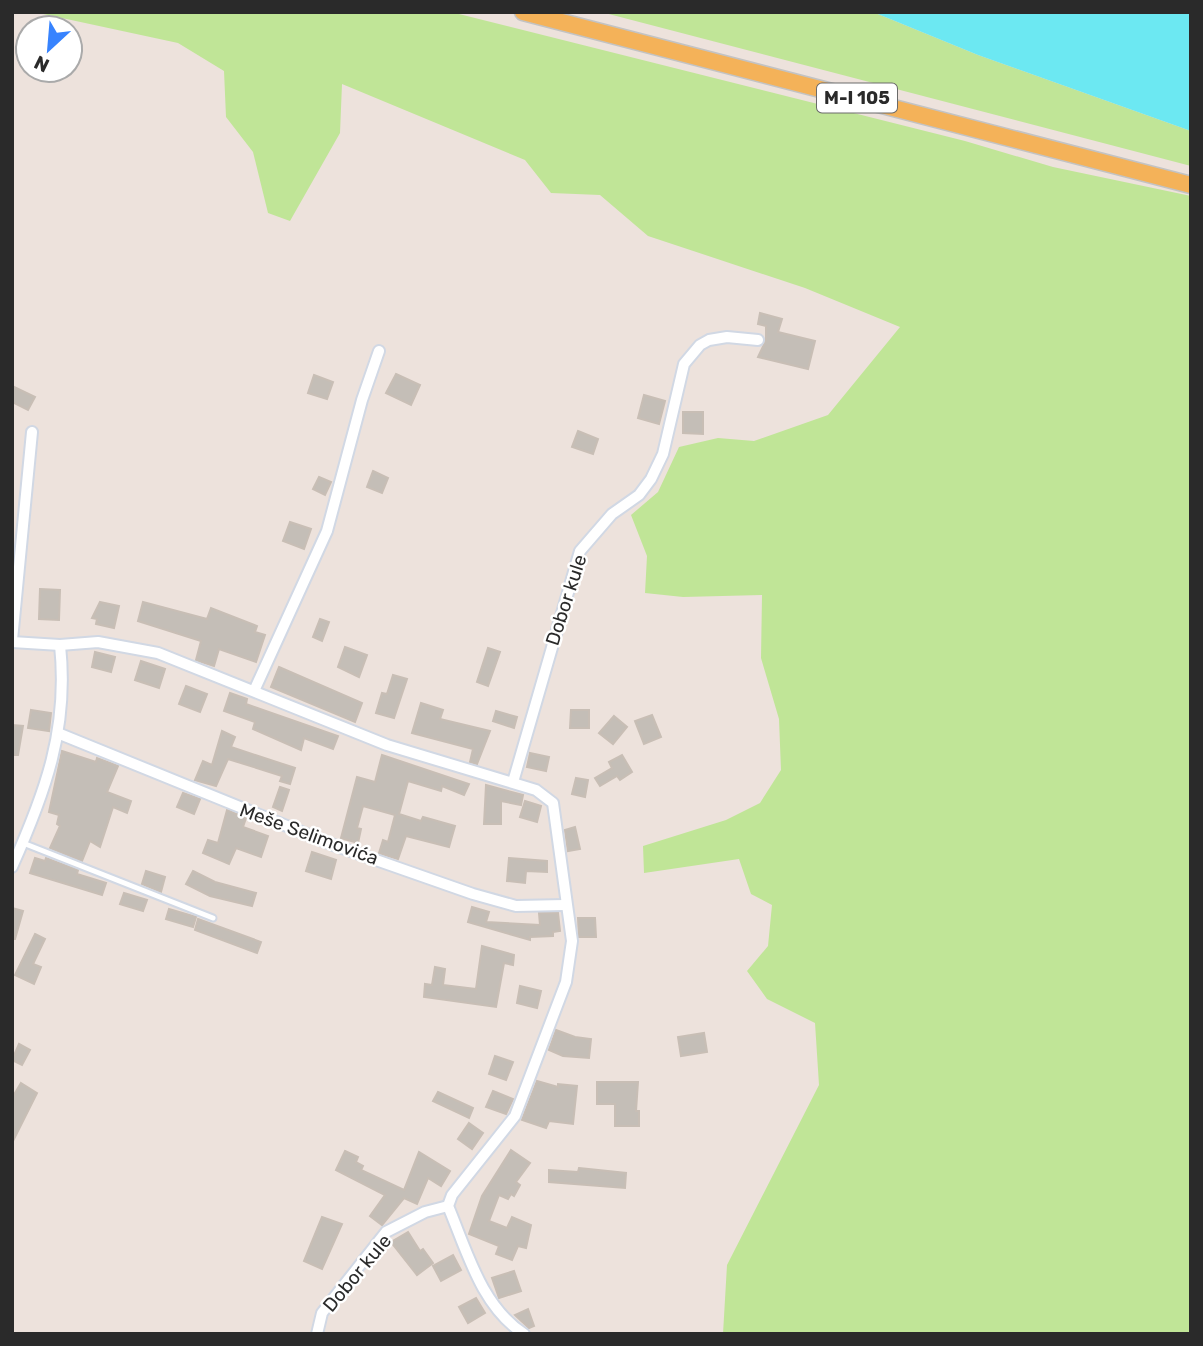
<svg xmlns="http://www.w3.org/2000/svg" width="1203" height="1346" font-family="Rubik,sans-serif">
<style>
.green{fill:#c0e597}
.water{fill:#6ce8f2}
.building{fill:#c4beb7;stroke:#c8beb5;stroke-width:2}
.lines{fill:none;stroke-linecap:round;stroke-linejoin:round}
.lane-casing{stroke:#d1d8e4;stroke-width:9}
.street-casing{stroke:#d1d8e4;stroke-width:14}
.primary-casing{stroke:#c3c3c3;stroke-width:19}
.lane{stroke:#fff;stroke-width:5}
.street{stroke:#fff;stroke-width:10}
.primary{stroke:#f4b259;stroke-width:16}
.labels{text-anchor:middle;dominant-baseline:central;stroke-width:5;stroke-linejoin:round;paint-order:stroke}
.shield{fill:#fff;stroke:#6a6a6a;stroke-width:2}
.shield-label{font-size:18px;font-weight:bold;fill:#2a2a2a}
.street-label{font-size:19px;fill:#2a2a2a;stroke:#fff}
</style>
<rect width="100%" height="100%" fill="#ede2dc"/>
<!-- green -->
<g class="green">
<polygon points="34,12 451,12 965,141 1053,167 1191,196 1191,1334 723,1334 727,1265 819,1085 815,1023 767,999 747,971 768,946 772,905 751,894 739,859 644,873 643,846 726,820 760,803 781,770 779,719 761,658 762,595 683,597 645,593 647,556 631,515 658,492 679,447 718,438 754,441 828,415 900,327 805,288 648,236 600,195 551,193 525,160 342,84 340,133 290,221 268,213 253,152 226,117 224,71 178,43"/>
<polygon points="601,12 873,12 978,55 1191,131 1191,166"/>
</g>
<!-- water -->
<polygon class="water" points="873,12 1191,12 1191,131 978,55"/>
<!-- building -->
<g class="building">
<polygon points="760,313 782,319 778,332 815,341 808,369 758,357 766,340 766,326 758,324"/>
<polygon points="396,374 420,385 411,405 386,393"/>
<polygon points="314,375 333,382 327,399 308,393"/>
<polygon points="12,386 35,397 28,410 12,402"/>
<polygon points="644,395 665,401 659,424 638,418"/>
<polygon points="683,412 703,412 703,434 683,433"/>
<polygon points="578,431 598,439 593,454 572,447"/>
<polygon points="373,471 388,478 382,493 367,487"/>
<polygon points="319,477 331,482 325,495 313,489"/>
<polygon points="290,522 311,529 304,549 283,541"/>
<polygon points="40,589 60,590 59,620 39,619"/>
<polygon points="100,602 119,606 114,628 96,624 97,619 92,618"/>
<polygon points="143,602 207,619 211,608 257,626 255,632 265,635 256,662 219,649 214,666 196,660 201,641 138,621"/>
<polygon points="320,619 329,622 322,641 313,637"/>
<polygon points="345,647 367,655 359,677 338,667"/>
<polygon points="488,648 500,652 488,686 477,682"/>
<polygon points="95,652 115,657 111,672 92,667"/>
<polygon points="141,661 165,669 159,688 135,680"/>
<polygon points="279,667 362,703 355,722 271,687"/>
<polygon points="393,675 407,679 394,718 376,713 382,693 387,694"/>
<polygon points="186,686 207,694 200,712 179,704"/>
<polygon points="230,693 247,699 246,704 338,736 333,749 304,738 301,750 253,729 255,722 224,711"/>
<polygon points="421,703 443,710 440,719 490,731 477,764 470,762 473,749 412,733"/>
<polygon points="31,710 51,713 49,731 28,728"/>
<polygon points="571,710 589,710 589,728 570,728"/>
<polygon points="496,711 517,717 514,728 493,721"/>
<polygon points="652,715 661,737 644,744 635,721"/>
<polygon points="614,716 627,727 613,744 599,733"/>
<polygon points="12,725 23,726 18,755 12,755"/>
<polygon points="222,731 235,737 231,747 295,768 290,784 280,781 282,776 228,759 216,786 195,780 203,761 212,765"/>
<polygon points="62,751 96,762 97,758 118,766 107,792 131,801 127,813 113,807 100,847 90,841 82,861 50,848 60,826 57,824 59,815 49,812"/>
<polygon points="530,753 549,757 546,771 527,767"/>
<polygon points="382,755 469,784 464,795 442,786 441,791 408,781 399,814 421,821 423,817 455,826 449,847 406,836 398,859 379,853 383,840 388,842 395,815 363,806 357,828 361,829 358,843 341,838 357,777 375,782"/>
<polygon points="622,755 632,772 620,780 617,776 600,786 595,778 612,768 609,762"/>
<polygon points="576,778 588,780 585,797 572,794"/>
<polygon points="486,785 523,795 521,805 501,801 501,824 484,824"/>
<polygon points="280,787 289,790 282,811 273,807"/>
<polygon points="183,793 200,799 194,814 177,807"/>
<polygon points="525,801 541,806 537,822 520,817"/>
<polygon points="227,810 246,818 243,827 268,836 261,857 236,848 229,864 203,853 208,840 218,843"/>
<polygon points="575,827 580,849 568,851 565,830"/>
<polygon points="312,852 336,860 331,879 306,871"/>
<polygon points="35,858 45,861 46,858 78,870 77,874 106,883 102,895 30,873"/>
<polygon points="509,858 547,861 547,872 526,871 525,883 507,881"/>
<polygon points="146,871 165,877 161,892 142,884"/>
<polygon points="193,871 215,882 256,893 252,906 210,896 186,884"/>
<polygon points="124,893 147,900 143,911 120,904"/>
<polygon points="472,907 489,912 486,922 540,925 539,913 558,913 560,931 553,932 553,936 530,937 530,940 468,922"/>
<polygon points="12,908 23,911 15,939 12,939"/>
<polygon points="169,909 196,917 193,927 166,919"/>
<polygon points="578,918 595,918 596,937 579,937"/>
<polygon points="198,919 261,942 257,953 195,930"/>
<polygon points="35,934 45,939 33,964 41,967 34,984 15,975"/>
<polygon points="482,946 514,955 513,965 504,963 496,1007 424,997 425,984 432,985 435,967 445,969 443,985 476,989"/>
<polygon points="520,986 541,991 537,1008 517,1003"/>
<polygon points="556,1030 575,1037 591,1039 589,1058 563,1056 549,1050"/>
<polygon points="704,1033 707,1052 681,1056 678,1037"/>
<polygon points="19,1044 30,1050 22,1065 12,1060"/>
<polygon points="495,1056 513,1062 506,1080 489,1074"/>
<polygon points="537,1081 558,1087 558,1084 577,1086 573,1124 549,1121 546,1128 522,1120"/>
<polygon points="597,1082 638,1082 636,1111 639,1111 639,1126 615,1126 615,1104 597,1104"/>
<polygon points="21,1083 37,1093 12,1143 12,1098"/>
<polygon points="493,1091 513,1099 506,1114 486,1107"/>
<polygon points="438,1092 473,1108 469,1118 433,1101"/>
<polygon points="469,1123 483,1133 472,1149 458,1139"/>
<polygon points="511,1150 530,1163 516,1182 520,1185 514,1196 511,1194 508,1199 499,1195 489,1221 507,1228 512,1217 531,1225 526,1248 518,1246 512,1260 496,1254 499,1246 469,1234 482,1196"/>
<polygon points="345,1151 358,1157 356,1162 363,1166 361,1170 404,1190 419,1152 450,1171 441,1186 428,1178 417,1204 404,1198 382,1225 370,1216 385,1195 336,1170"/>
<polygon points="579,1168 626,1173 625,1188 549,1182 549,1170 578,1172"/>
<polygon points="322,1217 342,1224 322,1269 304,1261"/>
<polygon points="408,1232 420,1251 423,1249 433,1263 417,1275 391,1242"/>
<polygon points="453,1255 461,1270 441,1281 433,1266"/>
<polygon points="514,1271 521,1291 499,1298 492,1278"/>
<polygon points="476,1298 485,1313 468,1323 459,1307"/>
<polygon points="528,1309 534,1326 529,1328 515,1315"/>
</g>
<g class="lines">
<!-- lane casing -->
<g class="lane-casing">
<polyline id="lane" points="23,843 213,918"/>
</g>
<!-- street casing -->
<g class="street-casing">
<g id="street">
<polyline points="12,640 32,432"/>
<path d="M 12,642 L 60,645 L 98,642 L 158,653 L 387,745 L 536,790 L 553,803 L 572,941 L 566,982 L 515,1116 L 452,1195 L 448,1206 C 467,1251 481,1306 524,1334"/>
<polyline points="254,691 327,531 362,400 379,351"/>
<polyline points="60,734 336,846 473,894 516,906 565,905"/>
<polyline points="513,782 580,551 612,514 639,495 651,479 663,454 684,364 700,345 709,340 727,337 758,340"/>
<path d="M 12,867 C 45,793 69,729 60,645"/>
<polyline points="317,1334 322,1313 386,1232 425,1212 448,1206"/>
</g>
</g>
<!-- primary casing -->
<g class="primary-casing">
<polyline id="primary" points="523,12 1191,185"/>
</g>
<!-- lane -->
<use href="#lane" class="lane"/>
<!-- street -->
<use href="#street" class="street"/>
<!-- primary -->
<use href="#primary" class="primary"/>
</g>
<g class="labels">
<!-- shield labels -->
<rect class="shield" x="817" y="83.5" width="80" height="29" rx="5"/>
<g class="shield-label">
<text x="857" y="98">M-I 105</text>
</g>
<!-- street labels -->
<g class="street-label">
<text transform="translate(566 600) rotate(-72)">Dobor kule</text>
<text transform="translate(309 834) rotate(20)">Meše Selimovića</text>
<text transform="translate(357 1273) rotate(-50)">Dobor kule</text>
</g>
</g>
<!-- border -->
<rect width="1203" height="1346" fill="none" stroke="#2a2a2a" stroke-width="28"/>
<!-- north arrow -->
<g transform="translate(49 49) rotate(206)"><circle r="33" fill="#ffffff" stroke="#aaaaaa" stroke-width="2"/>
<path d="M0-5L12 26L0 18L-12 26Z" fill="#3783fe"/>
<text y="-10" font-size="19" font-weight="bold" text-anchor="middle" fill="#2a2a2a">N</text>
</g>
</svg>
